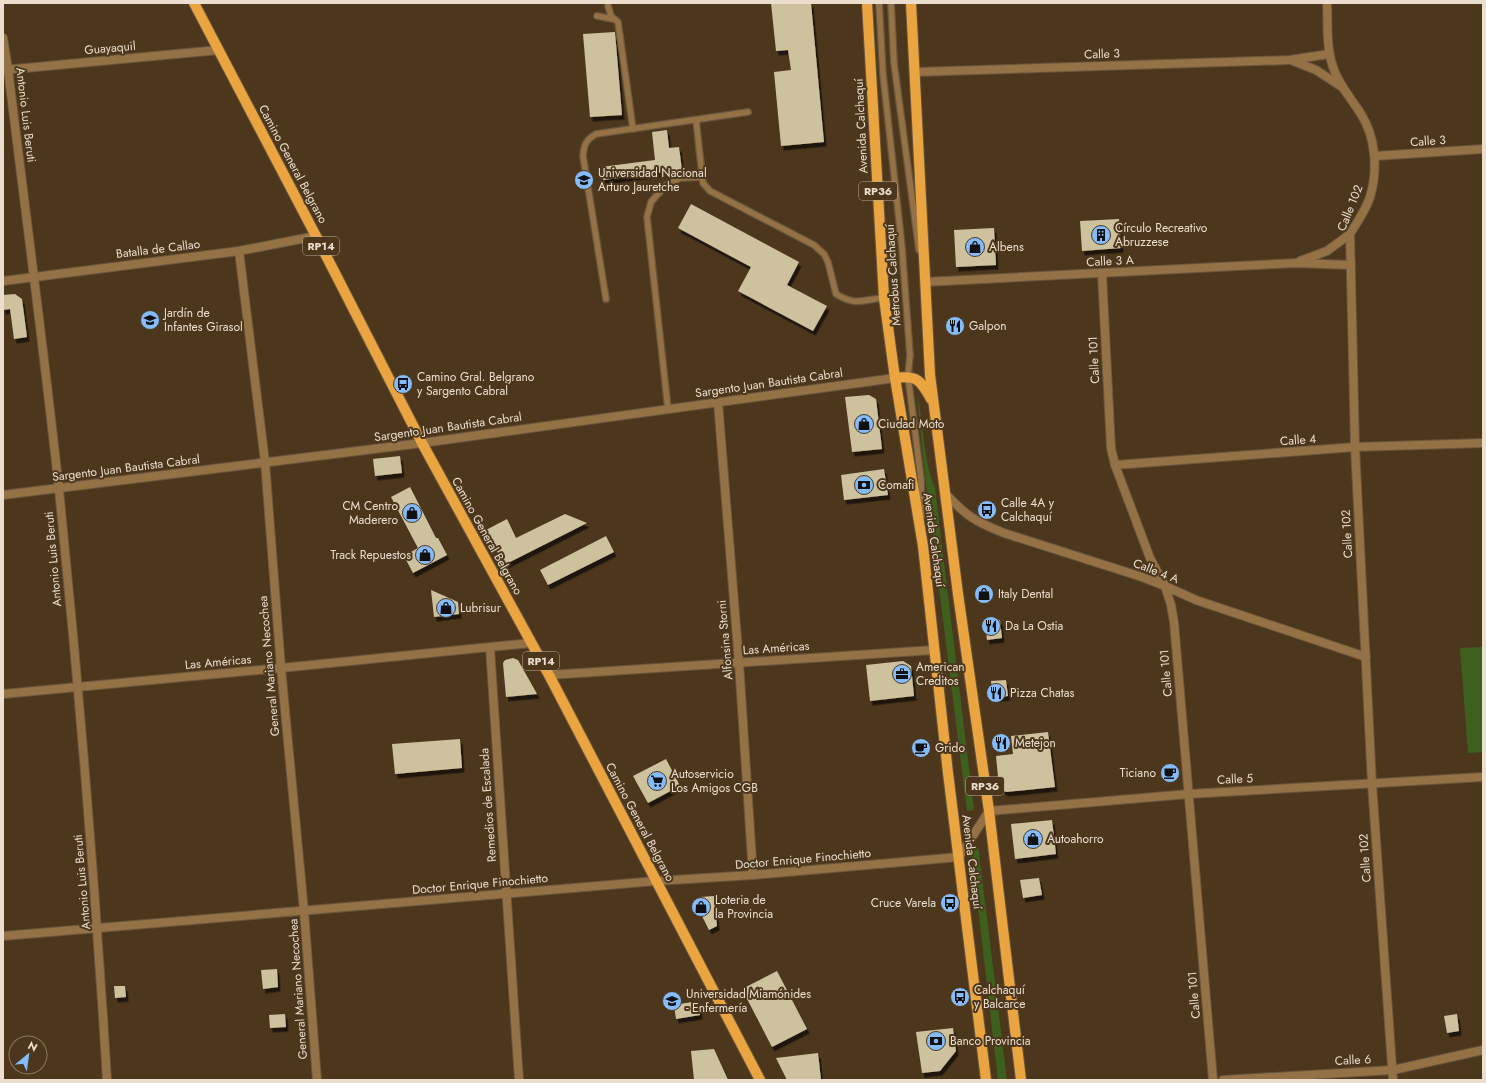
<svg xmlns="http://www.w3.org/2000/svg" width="1486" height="1083" font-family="Jost,sans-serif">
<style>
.green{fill:#3e601e}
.building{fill:#cec29e;filter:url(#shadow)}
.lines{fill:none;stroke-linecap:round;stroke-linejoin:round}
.service-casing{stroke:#69553d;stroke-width:8}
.minor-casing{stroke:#69553d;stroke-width:10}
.tertiary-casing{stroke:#69553d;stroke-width:10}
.primary-casing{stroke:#69553d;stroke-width:12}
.service{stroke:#947246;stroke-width:5.5}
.minor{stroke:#947246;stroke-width:8}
.tertiary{stroke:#947246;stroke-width:8}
.primary{stroke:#eaa440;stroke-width:10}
.labels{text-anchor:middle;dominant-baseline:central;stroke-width:4;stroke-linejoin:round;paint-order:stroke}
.shield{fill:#4c371d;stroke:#bbac9a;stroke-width:1}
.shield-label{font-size:11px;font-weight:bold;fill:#ebdecf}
.street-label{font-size:12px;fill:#ebdecf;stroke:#4c371d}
.poi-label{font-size:12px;fill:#ebdecf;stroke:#4c371d;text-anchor:start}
</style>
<defs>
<filter id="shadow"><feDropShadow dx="2.5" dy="4.5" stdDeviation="0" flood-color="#0009"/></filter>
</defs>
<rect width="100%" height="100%" fill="#4c371d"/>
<!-- green -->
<g class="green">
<path d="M 917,394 C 924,425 923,460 935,488 L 974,810 L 967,811 L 925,476 Z"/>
<polygon points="1483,647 1483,752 1468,753 1460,648"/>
<polygon points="978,846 1007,1080 998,1080 971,847"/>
</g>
<!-- building -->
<g class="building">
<polygon points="771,3 811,3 824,142 781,146 774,72 791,70 788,50 776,51"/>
<polygon points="615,32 622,115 590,117 583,34"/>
<polygon points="667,130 669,148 679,147 682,170 603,180 601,167 655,160 652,132"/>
<polygon points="691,204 799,262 787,285 827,306 813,331 738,291 751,267 678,228"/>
<polygon points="1119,219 1121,248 1082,251 1080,221"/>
<polygon points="994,228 996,265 956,267 954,230"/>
<polygon points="15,294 22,299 27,337 14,339 10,309 3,310 3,295"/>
<polygon points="869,395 876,399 882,449 852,452 845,397"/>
<polygon points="400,456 402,473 375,476 373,459"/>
<polygon points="884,469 888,495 844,500 841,475"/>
<polygon points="410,487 436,538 438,538 447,555 413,573 404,556 418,548 391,497"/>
<polygon points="565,514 587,523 504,565 486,530 507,519 516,538"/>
<polygon points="606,536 614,552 548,585 540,570"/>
<polygon points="431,590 458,602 459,614 434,617"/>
<polygon points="1000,620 1002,638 987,640 985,622"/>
<polygon points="513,658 518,660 537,694 506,697 503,663 505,660"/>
<polygon points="903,661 911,666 914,696 870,701 866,665"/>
<polygon points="1006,680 1008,696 993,698 991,681"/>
<polygon points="1048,732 1055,787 1006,792 999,787 996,756 1013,754 1011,736"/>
<polygon points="460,739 462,768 395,774 392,744"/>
<polygon points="666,759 680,786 648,803 633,776"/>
<polygon points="1052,820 1056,854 1015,859 1011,824"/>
<polygon points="1039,878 1042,895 1023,898 1020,880"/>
<polygon points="714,896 717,926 709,930 696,904 700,897"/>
<polygon points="277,969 278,987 263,989 261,970"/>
<polygon points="777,971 807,1029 772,1047 742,989"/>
<polygon points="114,986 125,986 126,997 115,998"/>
<polygon points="698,1001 700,1015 676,1019 674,1005"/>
<polygon points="285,1014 286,1027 270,1028 269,1015"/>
<polygon points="1457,1014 1459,1031 1447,1033 1444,1016"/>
<polygon points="953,1028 956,1051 940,1071 922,1073 916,1032"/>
<polygon points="714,1049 728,1080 694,1080 691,1051"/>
<polygon points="818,1053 821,1080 787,1080 776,1058"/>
</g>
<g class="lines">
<!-- service casing -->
<g class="service-casing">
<g id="service">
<polyline points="879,3 883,74 902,247 910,355 908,376 921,479 922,516"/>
<polyline points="891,3 894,63 919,250"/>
<polyline points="608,6 611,16 618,22 633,129"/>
<polyline points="597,16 613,19"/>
<path d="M 696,120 L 703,183 L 710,191 L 814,245 L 824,254 L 828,262 L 836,294 C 857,307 863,299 884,298"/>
<path d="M 606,299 L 583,156 C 584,144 586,140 596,134 L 748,112"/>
<polyline points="668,409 647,217 651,202 665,186 680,178 702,177"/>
</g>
</g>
<!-- minor casing -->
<g class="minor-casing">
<g id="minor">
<path d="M 1327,3 C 1328,24 1326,47 1333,67 C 1338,84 1351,98 1361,114 C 1376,138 1378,170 1370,197 C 1366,210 1357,222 1350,234 L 1355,447 L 1372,784 L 1393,1080"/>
<path d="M 3,38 L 8,69 C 25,209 44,350 59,490 C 79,686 95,883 107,1080"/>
<polyline points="1291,60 1316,70 1342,87"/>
<polyline points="4,70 219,50"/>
<polyline points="915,72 1290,60 1329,54"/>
<polyline points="1375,156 1483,149"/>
<polyline points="239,251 265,462 281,668 304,911 317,1080"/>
<polyline points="1300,261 1327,251 1350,234"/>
<polyline points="1102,274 1111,448 1115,465 1150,558 1165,586 1196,600 1366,657"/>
<polyline points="3,281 239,251 316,236"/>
<polyline points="925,282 1296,263 1351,265"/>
<polyline points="718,402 739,663 753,875"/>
<polyline points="422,443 895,378"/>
<polyline points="1115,465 1355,447 1483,443"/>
<polyline points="490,648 519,1080"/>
<polyline points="549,675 934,650"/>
<polyline points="3,694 281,668 531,643"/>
<polyline points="3,936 656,881 753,875 959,857 989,811 1189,794 1483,777"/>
<polyline points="1223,1080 1393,1070 1483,1050"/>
</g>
</g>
<!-- tertiary casing -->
<g class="tertiary-casing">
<g id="tertiary">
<path d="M 945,493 C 966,516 976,522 1004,533 L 1142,577 L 1165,586 L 1171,605 L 1174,622 L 1213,1080"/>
<polyline points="3,495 422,443"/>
</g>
</g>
<!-- primary casing -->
<g class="primary-casing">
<g id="primary">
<polyline points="194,3 316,236 422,443 549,675 760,1080"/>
<polyline points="867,3 884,298 895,378 923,546 948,773 986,1080"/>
<polyline points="911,3 930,375 958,594 989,811 1021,1080"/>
<path d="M 895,378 C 918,375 921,381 931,399"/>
</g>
</g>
<!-- service -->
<use href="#service" class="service"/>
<!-- minor -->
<use href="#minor" class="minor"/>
<!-- tertiary -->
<use href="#tertiary" class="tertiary"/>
<!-- primary -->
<use href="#primary" class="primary"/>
</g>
<!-- icons -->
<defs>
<g id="university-disc" transform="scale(1)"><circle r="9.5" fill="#84bcfb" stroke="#4c371d"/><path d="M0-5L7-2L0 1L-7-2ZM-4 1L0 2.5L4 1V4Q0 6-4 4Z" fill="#111"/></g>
<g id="building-disc" transform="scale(1)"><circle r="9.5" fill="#84bcfb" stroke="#4c371d"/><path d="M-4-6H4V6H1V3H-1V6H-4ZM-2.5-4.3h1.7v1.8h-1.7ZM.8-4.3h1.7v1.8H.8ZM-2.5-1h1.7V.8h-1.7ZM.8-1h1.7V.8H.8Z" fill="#111"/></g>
<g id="shop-disc" transform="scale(1)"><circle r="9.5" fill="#84bcfb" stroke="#4c371d"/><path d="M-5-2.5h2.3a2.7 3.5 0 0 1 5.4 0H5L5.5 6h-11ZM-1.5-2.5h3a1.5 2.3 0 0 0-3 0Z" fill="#111"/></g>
<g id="school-disc" transform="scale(1)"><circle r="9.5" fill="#84bcfb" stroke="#4c371d"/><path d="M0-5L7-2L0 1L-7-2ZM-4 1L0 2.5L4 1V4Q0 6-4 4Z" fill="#111"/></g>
<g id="restaurant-disc" transform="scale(1)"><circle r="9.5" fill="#84bcfb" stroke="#4c371d"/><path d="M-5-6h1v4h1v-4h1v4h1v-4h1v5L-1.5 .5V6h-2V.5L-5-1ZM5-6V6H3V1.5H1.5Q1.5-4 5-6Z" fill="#111"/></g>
<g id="bus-disc" transform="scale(1)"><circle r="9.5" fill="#84bcfb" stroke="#4c371d"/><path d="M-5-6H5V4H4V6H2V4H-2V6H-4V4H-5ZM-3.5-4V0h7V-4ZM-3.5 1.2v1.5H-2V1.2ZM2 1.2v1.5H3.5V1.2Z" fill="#111"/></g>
<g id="bank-disc" transform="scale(1)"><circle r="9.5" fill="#84bcfb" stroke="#4c371d"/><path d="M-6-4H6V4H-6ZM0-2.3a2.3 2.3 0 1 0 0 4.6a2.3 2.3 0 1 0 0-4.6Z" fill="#111"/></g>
<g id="office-disc" transform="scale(1)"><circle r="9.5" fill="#84bcfb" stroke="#4c371d"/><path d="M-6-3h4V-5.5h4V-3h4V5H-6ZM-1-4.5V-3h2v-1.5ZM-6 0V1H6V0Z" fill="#111"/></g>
<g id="cafe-disc" transform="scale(1)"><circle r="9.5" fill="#84bcfb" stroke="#4c371d"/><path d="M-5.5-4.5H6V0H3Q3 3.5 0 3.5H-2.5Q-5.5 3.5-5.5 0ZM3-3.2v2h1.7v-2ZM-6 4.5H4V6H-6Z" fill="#111"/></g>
<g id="supermarket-disc" transform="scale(1)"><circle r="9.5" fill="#84bcfb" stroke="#4c371d"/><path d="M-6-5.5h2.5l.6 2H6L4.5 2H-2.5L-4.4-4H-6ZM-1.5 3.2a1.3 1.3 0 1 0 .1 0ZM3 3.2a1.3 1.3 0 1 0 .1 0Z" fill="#111"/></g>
</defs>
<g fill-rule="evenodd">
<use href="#university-disc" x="584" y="180"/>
<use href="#building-disc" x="1101" y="235"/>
<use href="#shop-disc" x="975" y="247"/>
<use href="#school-disc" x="150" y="320"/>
<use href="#restaurant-disc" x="955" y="326"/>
<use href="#bus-disc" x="403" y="384"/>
<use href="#shop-disc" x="864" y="424"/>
<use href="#bank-disc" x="864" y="485"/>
<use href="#bus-disc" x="987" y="510"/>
<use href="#shop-disc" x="412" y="513"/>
<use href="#shop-disc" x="425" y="555"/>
<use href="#shop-disc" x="984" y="594"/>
<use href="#shop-disc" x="446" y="608"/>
<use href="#restaurant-disc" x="991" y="626"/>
<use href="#office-disc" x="902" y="674"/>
<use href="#restaurant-disc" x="996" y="693"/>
<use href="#restaurant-disc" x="1001" y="743"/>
<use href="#cafe-disc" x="921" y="748"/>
<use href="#cafe-disc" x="1170" y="773"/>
<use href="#supermarket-disc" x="657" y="781"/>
<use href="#shop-disc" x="1033" y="839"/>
<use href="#bus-disc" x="950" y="903"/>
<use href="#shop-disc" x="701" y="907"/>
<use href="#bus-disc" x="960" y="997"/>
<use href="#university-disc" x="672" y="1001"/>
<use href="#bank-disc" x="936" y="1041"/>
</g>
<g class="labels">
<!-- shield labels -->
<g class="shield">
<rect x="859" y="182" width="38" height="18" rx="3"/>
<rect x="303" y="237" width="36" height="18" rx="3"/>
<rect x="523" y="652" width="36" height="18" rx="3"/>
<rect x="966" y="777" width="38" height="18" rx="3"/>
</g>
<g class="shield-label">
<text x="878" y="191">RP36</text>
<text x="321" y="246">RP14</text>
<text x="541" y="661">RP14</text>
<text x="985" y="786">RP36</text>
</g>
<!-- street labels -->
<g class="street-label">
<text transform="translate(110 48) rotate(-5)">Guayaquil</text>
<text transform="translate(1102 54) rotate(-2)">Calle 3</text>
<text transform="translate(26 115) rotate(83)">Antonio Luis Beruti</text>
<text transform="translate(861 126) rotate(-93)">Avenida Calchaquí</text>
<text transform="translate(1428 141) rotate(-4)">Calle 3</text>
<text transform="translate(293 164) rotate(62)">Camino General Belgrano</text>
<text transform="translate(1350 208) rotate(-68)">Calle 102</text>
<text transform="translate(158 249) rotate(-7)">Batalla de Callao</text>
<text transform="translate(1110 261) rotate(-3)">Calle 3 A</text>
<text transform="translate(893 275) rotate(-94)">Metrobus Calchaquí</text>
<text transform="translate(1094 360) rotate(-93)">Calle 101</text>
<text transform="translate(769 383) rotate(-8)">Sargento Juan Bautista Cabral</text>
<text transform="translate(448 427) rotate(-8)">Sargento Juan Bautista Cabral</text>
<text transform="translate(1298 440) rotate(-4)">Calle 4</text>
<text transform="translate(126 468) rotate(-7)">Sargento Juan Bautista Cabral</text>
<text transform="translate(1347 534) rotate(-93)">Calle 102</text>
<text transform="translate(487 536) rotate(61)">Camino General Belgrano</text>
<text transform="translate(934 540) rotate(82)">Avenida Calchaquí</text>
<text transform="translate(53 559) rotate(-95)">Antonio Luis Beruti</text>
<text transform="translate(1156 571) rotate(21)">Calle 4 A</text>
<text transform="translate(725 640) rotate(-95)">Alfonsina Storni</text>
<text transform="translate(776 648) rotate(-4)">Las Américas</text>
<text transform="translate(218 662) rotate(-5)">Las Américas</text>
<text transform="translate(269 666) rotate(-95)">General Mariano Necochea</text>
<text transform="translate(1166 673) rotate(-95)">Calle 101</text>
<text transform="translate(1235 779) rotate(-3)">Calle 5</text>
<text transform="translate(488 805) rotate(-94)">Remedios de Escalada</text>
<text transform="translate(640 822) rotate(62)">Camino General Belgrano</text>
<text transform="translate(1365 858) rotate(-94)">Calle 102</text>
<text transform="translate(803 859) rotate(-5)">Doctor Enrique Finochietto</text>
<text transform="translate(972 862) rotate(83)">Avenida Calchaquí</text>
<text transform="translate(82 882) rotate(-95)">Antonio Luis Beruti</text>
<text transform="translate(480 884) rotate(-5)">Doctor Enrique Finochietto</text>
<text transform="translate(298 989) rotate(-94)">General Mariano Necochea</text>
<text transform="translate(1194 995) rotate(-95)">Calle 101</text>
<text transform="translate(1353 1060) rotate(-3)">Calle 6</text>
</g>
<!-- poi labels -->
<g class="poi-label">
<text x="598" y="173">Universidad Nacional<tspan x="598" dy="14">Arturo Jauretche</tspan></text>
<text x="1115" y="228">Círculo Recreativo<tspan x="1115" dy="14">Abruzzese</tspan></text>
<text x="989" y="247">Albens</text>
<text x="164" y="313">Jardín de<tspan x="164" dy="14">Infantes Girasol</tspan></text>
<text x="969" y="326">Galpon</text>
<text x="417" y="377">Camino Gral. Belgrano<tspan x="417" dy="14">y Sargento Cabral</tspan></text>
<text x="878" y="424">Ciudad Moto</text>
<text x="878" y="485">Comafi</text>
<text x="1001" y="503">Calle 4A y<tspan x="1001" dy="14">Calchaquí</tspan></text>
<text x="398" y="506" text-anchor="end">CM Centro<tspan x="398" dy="14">Maderero</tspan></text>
<text x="411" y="555" text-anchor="end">Track Repuestos</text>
<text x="998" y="594">Italy Dental</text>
<text x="460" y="608">Lubrisur</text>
<text x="1005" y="626">Da La Ostia</text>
<text x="916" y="667">American<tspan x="916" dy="14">Creditos</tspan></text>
<text x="1010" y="693">Pizza Chatas</text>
<text x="1015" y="743">Metejon</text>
<text x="935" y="748">Grido</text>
<text x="1156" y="773" text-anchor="end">Ticiano</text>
<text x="671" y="774">Autoservicio<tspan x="671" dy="14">Los Amigos CGB</tspan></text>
<text x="1047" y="839">Autoahorro</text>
<text x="715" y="900">Loteria de<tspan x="715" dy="14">la Provincia</tspan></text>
<text x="936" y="903" text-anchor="end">Cruce Varela</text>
<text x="974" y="990">Calchaquí<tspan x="974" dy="14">y Balcarce</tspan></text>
<text x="686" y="994">Universidad Miamónides<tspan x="686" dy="14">- Enfermería</tspan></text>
<text x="950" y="1041">Banco Provincia</text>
</g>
</g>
<!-- border -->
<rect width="1486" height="1083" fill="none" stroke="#ebdecf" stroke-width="8"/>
<!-- north arrow -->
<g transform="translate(28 1055) rotate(29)"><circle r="19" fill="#4c371d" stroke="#8c7a64"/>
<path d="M0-3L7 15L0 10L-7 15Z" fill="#84bcfb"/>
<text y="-6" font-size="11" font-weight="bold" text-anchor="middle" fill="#ebdecf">N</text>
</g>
</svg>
